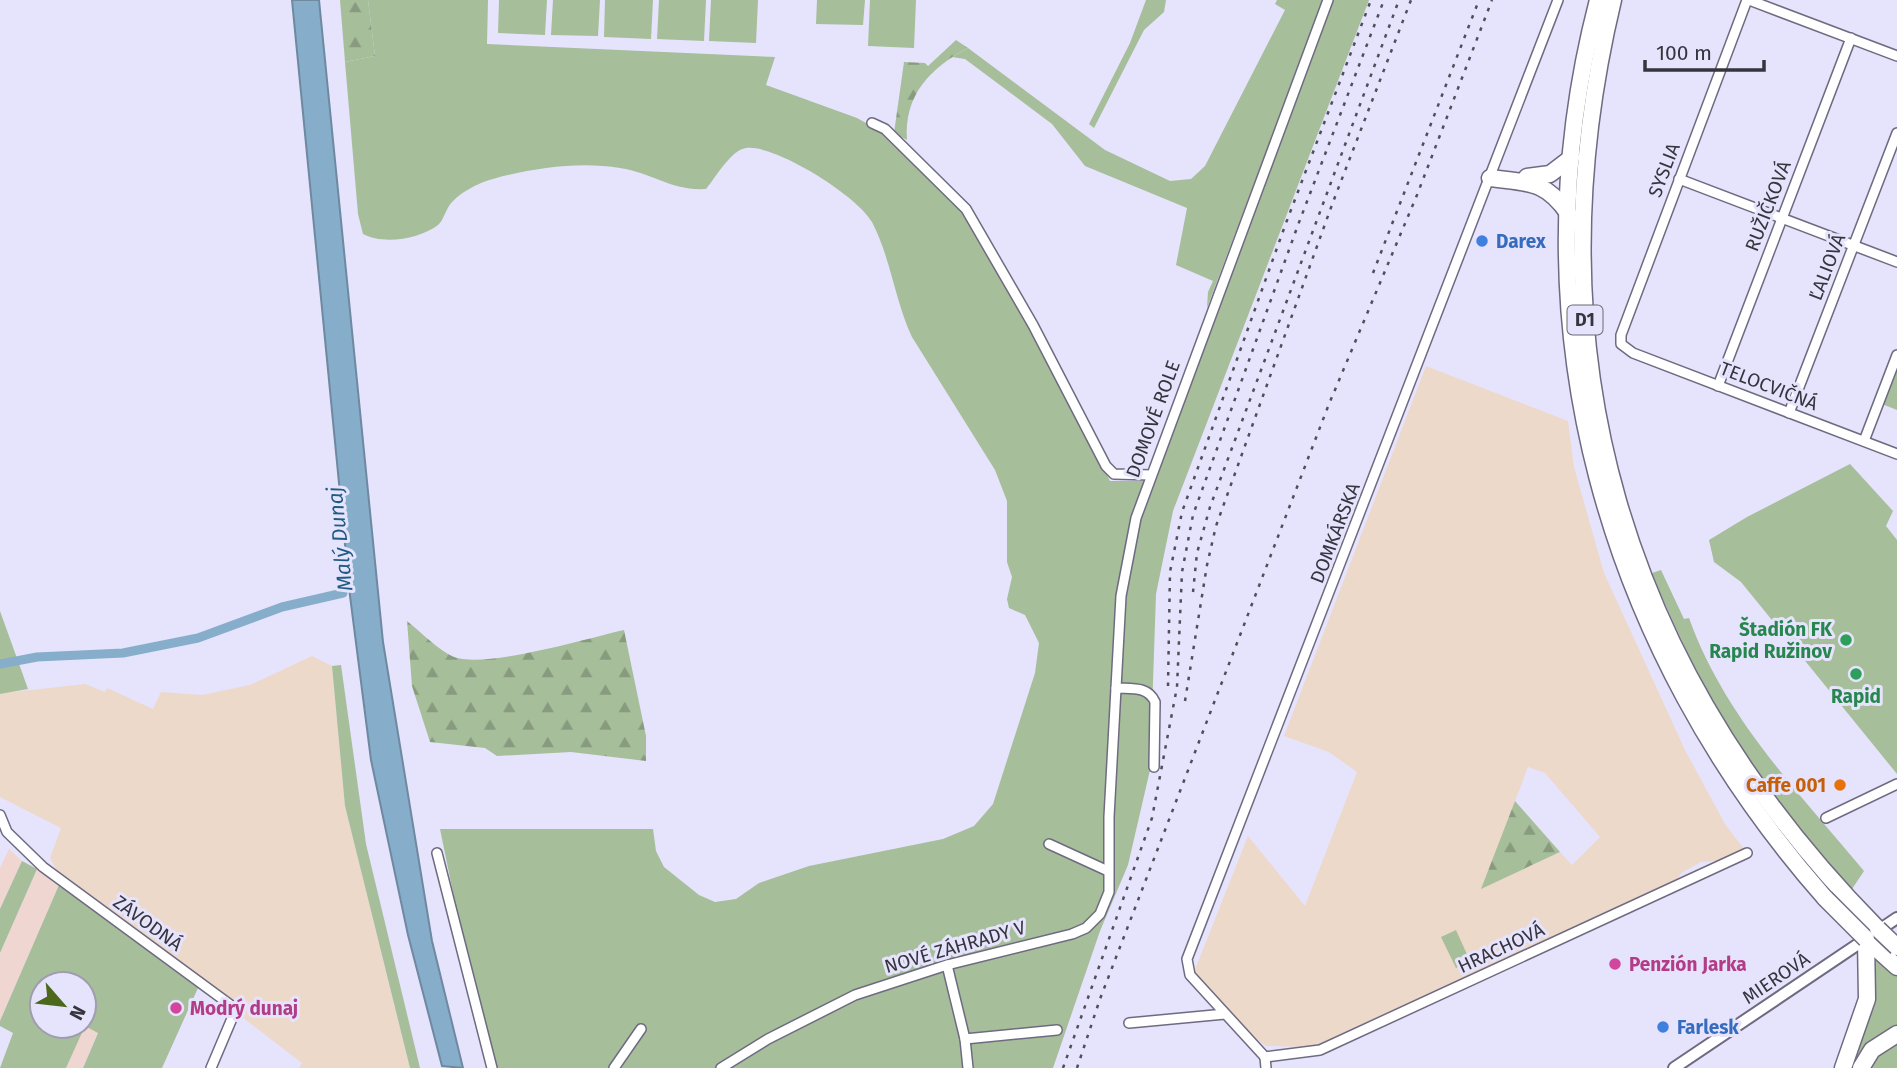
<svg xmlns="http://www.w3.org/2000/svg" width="1897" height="1068" font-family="'Fira Sans',sans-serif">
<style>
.commercial{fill:#f0d6d0}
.industrial{fill:#edd9ca;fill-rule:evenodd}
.green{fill:#a6be99;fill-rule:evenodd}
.forest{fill:url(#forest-firs)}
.water{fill:#86adca;stroke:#6e89a0;stroke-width:2}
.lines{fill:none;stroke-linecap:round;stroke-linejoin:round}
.canal{stroke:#86adca;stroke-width:9}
.minor-casing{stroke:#6e6b81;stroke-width:12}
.tertiary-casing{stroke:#6e6b81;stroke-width:14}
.motorway-casing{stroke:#6e6b81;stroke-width:19}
.minor{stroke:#fff;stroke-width:9}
.tertiary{stroke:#fff;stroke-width:10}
.motorway{stroke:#fff;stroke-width:16}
.rail{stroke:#4f4e59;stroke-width:2.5;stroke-dasharray:3.5 7;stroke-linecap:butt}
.motorway-bridge-casing{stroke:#6e6b81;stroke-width:19;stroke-linecap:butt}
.motorway-bridge{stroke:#fff;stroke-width:16}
.shop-dot{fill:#3f7fe0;stroke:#e6e3fd;stroke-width:2.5}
.leisure-dot{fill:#2e9e5b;stroke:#e6e3fd;stroke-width:2.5}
.food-dot{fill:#e8710a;stroke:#e6e3fd;stroke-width:2.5}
.hotel-dot{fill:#d1479c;stroke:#e6e3fd;stroke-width:2.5}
.labels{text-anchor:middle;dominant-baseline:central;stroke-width:6;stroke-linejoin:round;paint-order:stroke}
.shield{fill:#e6e3fd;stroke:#6b6977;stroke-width:2}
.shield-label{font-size:18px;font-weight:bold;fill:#36353e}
.street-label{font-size:19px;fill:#36353e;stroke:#e6e3fd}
.shop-label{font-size:19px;font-weight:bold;fill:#366cbe;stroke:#e6e3fd;text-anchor:start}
.leisure-label{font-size:19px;font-weight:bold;fill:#27864d;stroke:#e6e3fd;text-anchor:end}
.food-label{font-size:19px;font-weight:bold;fill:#c56008;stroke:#e6e3fd;text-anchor:end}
.hotel-label{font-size:19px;font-weight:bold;fill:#b23c85;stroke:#e6e3fd;text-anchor:start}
.water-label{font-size:21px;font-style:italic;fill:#1e5b83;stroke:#e6e3fd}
</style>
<defs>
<pattern id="forest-firs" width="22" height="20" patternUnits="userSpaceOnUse" patternTransform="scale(1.75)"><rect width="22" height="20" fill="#a6be99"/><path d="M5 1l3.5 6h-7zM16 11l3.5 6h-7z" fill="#889b7e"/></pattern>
</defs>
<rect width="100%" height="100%" fill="#e6e3fd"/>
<!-- commercial -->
<g class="commercial">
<polygon points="9,849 22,861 0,909 0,868"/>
<polygon points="37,869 59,885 0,1021 0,953"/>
<polygon points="84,1026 98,1032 83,1068 66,1068"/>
</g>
<!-- industrial -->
<g class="industrial">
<path d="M 1426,366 L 1568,421 L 1574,467 L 1604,573 L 1685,750 L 1725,824 L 1744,849 L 1718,861 L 1701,862 L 1681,873 L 1676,882 L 1327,1042 L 1307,1047 L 1266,1046 L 1250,1034 L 1194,972 L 1248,836 L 1305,906 L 1357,772 L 1329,752 L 1284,736 ZM 1528,767 L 1545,773 L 1600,837 L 1572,865 L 1560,852 L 1482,888 Z"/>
<polygon points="312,656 332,666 345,806 410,1068 299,1068 302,1063 238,1014 233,1001 56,869 50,858 61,828 0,797 0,694 3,693 85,684 105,692 107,688 153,709 161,692 202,695 250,685"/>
</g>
<!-- green -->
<g class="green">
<path d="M 368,0 L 488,0 L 487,44 L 775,57 L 766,85 L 857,118 L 886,134 L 962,211 L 1064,389 L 1110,481 L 1153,481 L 1331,0 L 1369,0 L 1173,511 L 1156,594 L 1150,770 L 1128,865 L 1100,931 L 1053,1068 L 496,1068 L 473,990 L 440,829 L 653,829 L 656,851 L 664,867 L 699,895 L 715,902 L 736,899 L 759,883 L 809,866 L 943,839 L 974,826 L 993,804 L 1035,673 L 1039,643 L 1025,615 L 1009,608 L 1007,599 L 1012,577 L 1007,562 L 1007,501 L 995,470 L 912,337 C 895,301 891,259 872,222 C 858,196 775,144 746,148 C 731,150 716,177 706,189 C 671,191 653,173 620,168 C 580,161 532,168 493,179 C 478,183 458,193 449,206 C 445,212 443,221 438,225 C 420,239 383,245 363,234 L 358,214 L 345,62 L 375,56 Z"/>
<polygon points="499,0 547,0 545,35 498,33"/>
<polygon points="553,0 600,0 598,36 551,35"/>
<polygon points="605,0 653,0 651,39 604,37"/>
<polygon points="659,0 706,0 704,41 657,39"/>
<polygon points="711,0 758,0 756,43 709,41"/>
<polygon points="817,0 865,0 863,25 816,24"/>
<polygon points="870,0 916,0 914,48 868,46"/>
<polygon points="1146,0 1166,0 1164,12 1144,30 1094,128 1089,124 1130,43"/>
<polygon points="1277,0 1323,0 1207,308 1208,292 1213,281 1176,265 1187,208 1085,166 1052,124 965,59 952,57 968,48 1105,150 1170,181 1191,179 1205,166 1285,10 1275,4"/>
<polygon points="1897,365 1897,410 1882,404"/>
<polygon points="1850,464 1893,511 1886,526 1897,540 1897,774 1741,582 1714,562 1709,540 1747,517"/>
<path d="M 1661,570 L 1684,619 L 1689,618 C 1724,716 1798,792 1864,871 L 1852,889 C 1832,866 1810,844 1792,820 C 1733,745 1688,661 1652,573 Z"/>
<polygon points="0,611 28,689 0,694"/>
<polygon points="341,665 366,844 420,1068 410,1068 345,806 332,666"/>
<polygon points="22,861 37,869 0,953 0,909"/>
<path d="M 59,885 L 198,988 L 162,1068 L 83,1068 L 98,1033 L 85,1026 L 66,1068 L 0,1068 L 13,1033 L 0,1026 L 0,1021 ZM 84,984 L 84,1026 L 42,1026 L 42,984 Z"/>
<polygon points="1456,930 1470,961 1456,968 1441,937"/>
<path d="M 1874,960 L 1897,969 L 1897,1068 L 1848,1068 C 1858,1026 1883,1008 1874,960 Z"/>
</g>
<!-- forest -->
<g class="forest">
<polygon points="340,0 368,0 375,56 345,62"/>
<path d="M 956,40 L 968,48 C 930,68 904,95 907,140 L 894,133 L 904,62 L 925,63 L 928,66 Z"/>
<path d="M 407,621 C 421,632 438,650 454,657 C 486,669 588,638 624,630 L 646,736 L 646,761 L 571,752 L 497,756 L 485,748 L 430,742 L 412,686 Z"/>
<polygon points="1515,801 1560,852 1481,889"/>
</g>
<!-- water -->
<polygon class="water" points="292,0 319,0 383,642 432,941 463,1068 442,1066 408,935 371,760 350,596"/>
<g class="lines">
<!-- canal -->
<polyline class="canal" points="0,664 37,657 123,653 198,638 282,607 343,593"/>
<!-- minor casing -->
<g class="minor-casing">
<g id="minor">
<polyline points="1747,0 1621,335 1621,344 1633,353 1897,454"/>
<polyline points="1749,0 1897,56"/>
<polyline points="872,123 885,129 966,209 1033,325 1106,466 1114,474 1151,475"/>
<polyline points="1679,179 1897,262"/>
<polyline points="1718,386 1851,38"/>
<polyline points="1789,413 1897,133"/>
<polyline points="1864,441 1897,355"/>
<path d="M 1116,688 C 1132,689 1148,686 1155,702 L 1154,767"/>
<polyline points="0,815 7,832 43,867 236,1009 211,1068"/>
<polyline points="1826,818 1897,784"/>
<polyline points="1049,844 1108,871"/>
<polyline points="437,853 492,1068"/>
<polyline points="947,965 965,1039 968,1068"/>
<polyline points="1129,1023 1225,1014"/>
<polyline points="965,1039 1057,1030"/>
<polyline points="1265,1057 1190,975 1187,959 1558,0"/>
<polyline points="1265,1057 1320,1050 1747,853"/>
<polyline points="1265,1057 1266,1068"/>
<polyline points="614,1068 641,1029"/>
<polyline points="721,1068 768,1039 855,995 947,965 1072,934 1086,928 1100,914 1109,892 1109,817 1121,596 1136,518 1328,0"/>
</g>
</g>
<!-- tertiary casing -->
<g class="tertiary-casing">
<polyline id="tertiary" points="1674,1068 1897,918"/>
</g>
<!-- motorway casing -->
<g class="motorway-casing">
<g id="motorway">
<path d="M 1598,0 C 1513,325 1606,649 1825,898"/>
<path d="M 1613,0 C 1528,355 1623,671 1878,929"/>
<polyline points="1527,177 1550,174 1571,158"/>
<path d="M 1490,178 C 1528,183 1545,180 1568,213"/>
<polyline points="1866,939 1897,967"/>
<polyline points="1843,1068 1867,999 1866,939"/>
<polyline points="1861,1068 1872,1050 1897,1034"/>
</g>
</g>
<!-- minor -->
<use href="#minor" class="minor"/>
<!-- tertiary -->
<use href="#tertiary" class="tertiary"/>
<!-- motorway -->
<use href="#motorway" class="motorway"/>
<!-- rail -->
<g class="rail">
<polyline points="1373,273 1479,0"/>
<polyline points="1193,592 1197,553 1210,507 1399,0"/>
<polyline points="1168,686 1170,572 1182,512 1286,223 1371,0"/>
<polyline points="1185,701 1207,565 1216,526 1333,202 1411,0"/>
<polyline points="1063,1068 1152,818 1177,687 1182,572 1193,515 1298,225 1384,0"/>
<polyline points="1077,1068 1100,999 1329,404 1417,195 1492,0"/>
</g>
<!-- motorway-bridge casing -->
<g class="motorway-bridge-casing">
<g id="motorway-bridge">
<polyline points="1825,898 1866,939"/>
<polyline points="1878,929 1897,947"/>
</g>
</g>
<!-- motorway-bridge -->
<use href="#motorway-bridge" class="motorway-bridge"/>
</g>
<!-- markers -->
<g class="shop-dot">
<circle cx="1482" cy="241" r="7"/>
<circle cx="1663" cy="1027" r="7"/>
</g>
<g class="leisure-dot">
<circle cx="1846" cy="640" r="7"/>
<circle cx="1856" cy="674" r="7"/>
</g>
<circle class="food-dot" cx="1840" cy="785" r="7"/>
<g class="hotel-dot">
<circle cx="1615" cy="964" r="7"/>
<circle cx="176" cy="1008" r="7"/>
</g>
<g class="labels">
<!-- shield labels -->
<rect class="shield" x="1567.5" y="305.5" width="35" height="29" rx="5"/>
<g class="shield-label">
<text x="1585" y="320">D1</text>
</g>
<!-- street labels -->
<g class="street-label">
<text transform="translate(1664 170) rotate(-69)">SYSLIA</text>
<text transform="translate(1768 206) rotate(-69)">RUŽIČKOVÁ</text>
<text transform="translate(1827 267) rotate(-69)">ĽALIOVÁ</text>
<text transform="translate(1769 386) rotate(21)">TELOCVIČNÁ</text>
<text transform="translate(1153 419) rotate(-70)">DOMOVÉ ROLE</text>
<text transform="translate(1335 533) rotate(-69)">DOMKÁRSKA</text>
<text transform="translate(148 923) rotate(36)">ZÁVODNÁ</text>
<text transform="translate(955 947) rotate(-16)">NOVÉ ZÁHRADY V</text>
<text transform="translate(1501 948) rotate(-25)">HRACHOVÁ</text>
<text transform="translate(1776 978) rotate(-34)">MIEROVÁ</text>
</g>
<!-- shop labels -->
<g class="shop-label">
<text x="1496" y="241">Darex</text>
<text x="1677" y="1027">Farlesk</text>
</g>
<!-- leisure labels -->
<g class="leisure-label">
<text x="1832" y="629">Štadión FK<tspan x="1832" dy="22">Rapid Ružinov</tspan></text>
<text x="1856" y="696" text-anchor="middle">Rapid</text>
</g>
<!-- food labels -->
<g class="food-label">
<text x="1826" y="785">Caffe 001</text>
</g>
<!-- hotel labels -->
<g class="hotel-label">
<text x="1629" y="964">Penzión Jarka</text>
<text x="190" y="1008">Modrý dunaj</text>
</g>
<!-- water labels -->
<g class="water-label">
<text transform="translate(340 539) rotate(-96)">Malý Dunaj</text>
</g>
</g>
<!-- north arrow -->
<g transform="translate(63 1005) rotate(118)"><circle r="33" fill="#e6e3fd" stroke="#a09db1" stroke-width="2"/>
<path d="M0-5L12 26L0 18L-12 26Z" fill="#4c681c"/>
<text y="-10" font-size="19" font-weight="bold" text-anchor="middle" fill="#36353e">N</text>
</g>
<!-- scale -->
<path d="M1645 60v10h119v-10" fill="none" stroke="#36353e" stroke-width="3.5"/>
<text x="1656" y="60" font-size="21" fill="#36353e" stroke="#e6e3fd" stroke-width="5" paint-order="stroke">100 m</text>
</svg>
